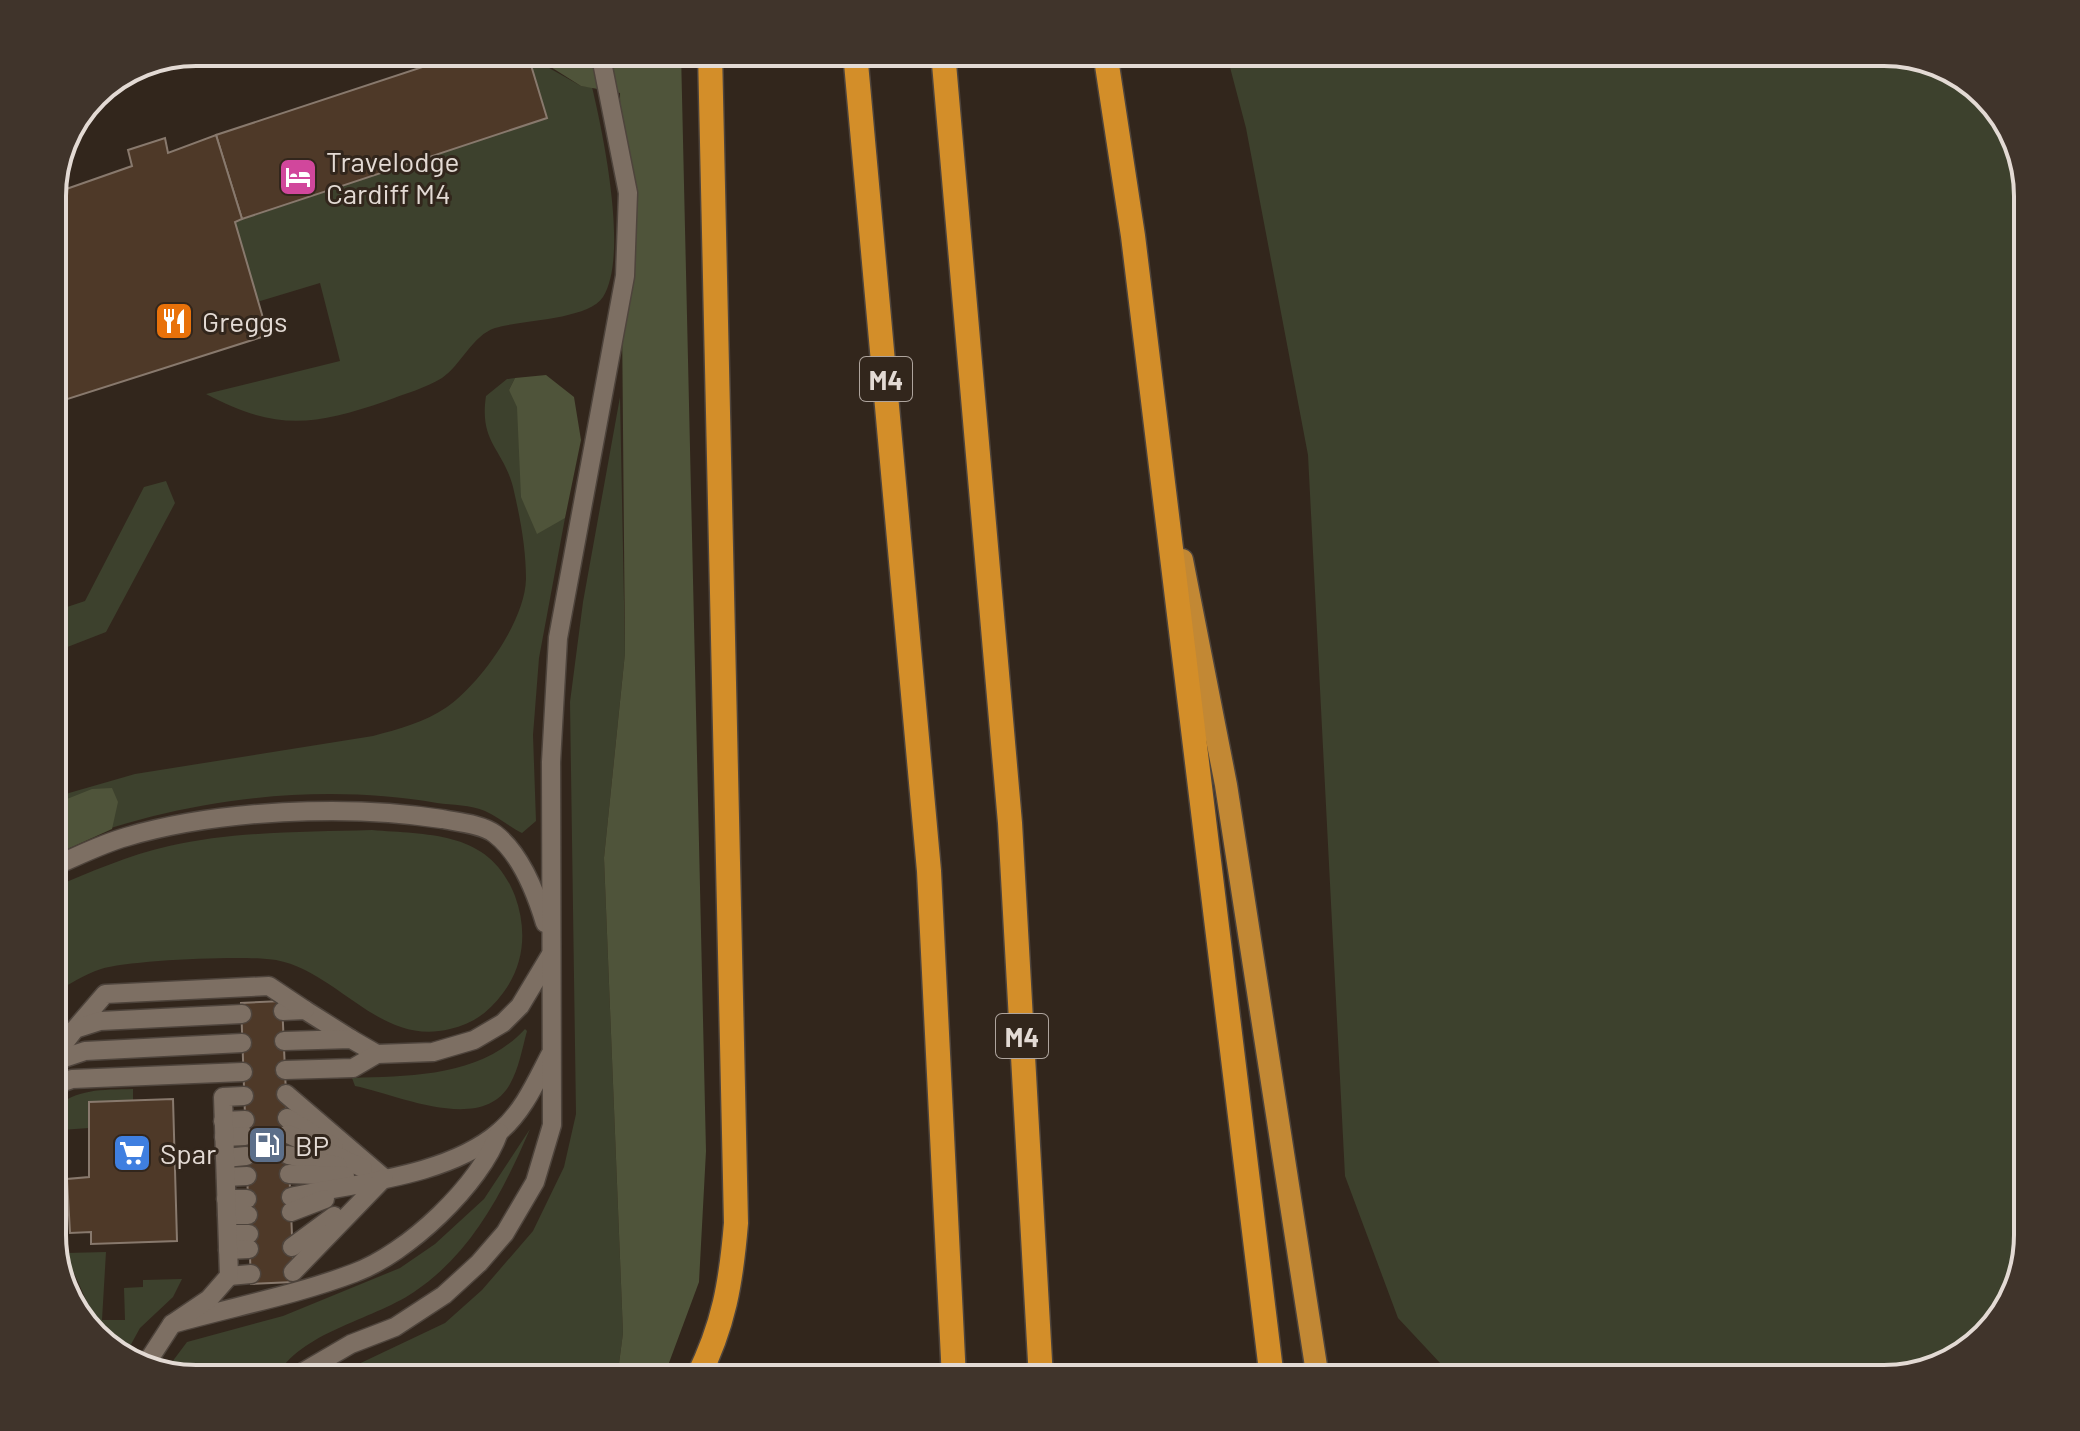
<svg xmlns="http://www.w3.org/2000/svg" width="2080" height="1431" font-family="Barlow,sans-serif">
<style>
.green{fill:#3d412d}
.forest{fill:#4f543a}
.building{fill:#4e3928;stroke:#88796d;stroke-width:2}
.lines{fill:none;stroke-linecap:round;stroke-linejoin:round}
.service-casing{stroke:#4e443c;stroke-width:21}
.trunk-casing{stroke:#4e443c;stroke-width:25}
.motorway-casing{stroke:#4e443c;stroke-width:27}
.service{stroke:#7d6f63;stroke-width:18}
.trunk{stroke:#c28834;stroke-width:22}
.motorway{stroke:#d38e29;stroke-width:24}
.labels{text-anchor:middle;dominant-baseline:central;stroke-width:6;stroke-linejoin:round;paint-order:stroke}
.shield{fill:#32261c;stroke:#aea49d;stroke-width:2}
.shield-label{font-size:26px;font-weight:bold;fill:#e3dad4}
.poi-label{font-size:28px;fill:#e3dad4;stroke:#32261c;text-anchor:start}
.rim{fill:none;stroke:#e3dad4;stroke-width:4}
</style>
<rect width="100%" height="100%" fill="#32261c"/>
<!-- green -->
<g class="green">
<polygon points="1226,52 1884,52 1964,77 2009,124 2028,195 2028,1236 2003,1315 1956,1360 1885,1379 1455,1379 1398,1318 1345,1176 1308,455 1246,128"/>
<path d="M 528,56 L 581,86 L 592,87 C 603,133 629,256 603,297 C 588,320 521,320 495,328 C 473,335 461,365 442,378 C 426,388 404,394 386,401 C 313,426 276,431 206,394 L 340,361 L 320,283 L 257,302 L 235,222 L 547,118 Z"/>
<path d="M 515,378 L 509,390 L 528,409 L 537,523 L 565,518 L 539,658 L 533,735 L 536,821 L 522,833 C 510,827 498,817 485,811 C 471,805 452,805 437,803 C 310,781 171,801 52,849 L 52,801 L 69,793 L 135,774 L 373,736 C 399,729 425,722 447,707 C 481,683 525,621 526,579 C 526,548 520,517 513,487 C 503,448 479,443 486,396 L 507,379 Z"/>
<polygon points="620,397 625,653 604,858 623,1333 617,1379 336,1379 348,1369 445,1323 482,1290 533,1231 564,1167 576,1114 570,702 583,602"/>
<polygon points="166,481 175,503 106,632 52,653 52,612 85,601 144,487"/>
<path d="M 372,830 C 431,835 490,831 515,896 C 527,929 525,964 503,993 C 489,1012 473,1024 450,1029 C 380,1047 339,972 276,960 C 248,955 128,960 101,969 C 84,974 68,986 52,993 L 52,888 C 90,872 129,855 169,846 C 234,831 306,832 372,830 Z"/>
<path d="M 525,1029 L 527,1031 C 522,1049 519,1068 510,1084 C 482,1135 396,1094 355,1086 L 352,1078 C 412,1076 481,1077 525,1029 Z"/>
<path d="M 133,1089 L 133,1100 L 89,1102 L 89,1128 L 61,1130 L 66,1253 L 106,1252 L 102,1320 L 125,1320 L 124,1288 L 143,1287 L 143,1280 L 182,1279 L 173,1297 L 140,1328 L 124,1357 L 116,1354 L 89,1325 L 96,1322 L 74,1273 L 62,1278 L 52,1244 L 52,1110 C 77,1088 101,1090 133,1089 Z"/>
<path d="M 530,1129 C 503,1192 472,1253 414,1292 C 369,1322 303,1330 274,1379 L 196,1379 L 166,1370 L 187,1342 L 283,1316 L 400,1268 L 435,1244 L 484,1199 Z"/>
</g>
<!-- forest -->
<g class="forest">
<polygon points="527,52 681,52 706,1151 699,1282 663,1379 617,1379 623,1333 604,858 625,653 620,93 581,86"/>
<polygon points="546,375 574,397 581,440 565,518 537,534 521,497 517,407 509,390 515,378"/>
<polygon points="112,788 118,802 112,829 52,856 52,805 92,789"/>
</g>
<!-- building -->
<g class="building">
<polygon points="468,52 527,52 547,118 242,219 216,135"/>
<polygon points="216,135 242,219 235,222 268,335 52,404 52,194 132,166 128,150 165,138 168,153"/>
<polygon points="282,1001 294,1282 251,1284 241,1003"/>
<polygon points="173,1099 177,1241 91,1244 91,1232 70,1233 67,1179 89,1177 89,1102"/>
</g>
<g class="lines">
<!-- service casing -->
<g class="service-casing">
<g id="service">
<path d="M 52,867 C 76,857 101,844 126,837 C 218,810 347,804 442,819 C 457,822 482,824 495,834 C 521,854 536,893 545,923"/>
<polyline points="283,1011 305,1010 351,1039"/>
<polyline points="75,1029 105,994 269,986 305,1010"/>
<polyline points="284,1041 351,1039 377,1054"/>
<polyline points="52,1059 75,1029 100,1021 242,1014"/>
<polyline points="52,1062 85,1051 242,1043"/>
<polyline points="285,1070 353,1068 377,1054 433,1052 474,1040 503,1023 520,1006 550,956"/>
<polyline points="52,1086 72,1079 243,1072"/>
<polyline points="286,1094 384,1178"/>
<polyline points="287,1118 334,1147"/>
<polyline points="223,1121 245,1120"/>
<polyline points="288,1134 363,1168"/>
<polyline points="224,1137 245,1136"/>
<polyline points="288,1155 338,1166"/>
<polyline points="225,1158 246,1156"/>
<polyline points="289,1174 345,1176"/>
<polyline points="226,1177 247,1176"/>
<path d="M 291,1197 C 356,1183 448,1176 499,1132 C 523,1112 536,1082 550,1055"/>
<polyline points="226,1199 247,1199"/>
<polyline points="291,1212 325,1199"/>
<polyline points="227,1215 248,1215"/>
<polyline points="228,1234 249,1234"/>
<polyline points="292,1247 334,1216"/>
<polyline points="228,1250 249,1249"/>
<polyline points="293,1272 384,1178"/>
<polyline points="229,1276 251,1274"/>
<path d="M 172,1324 C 232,1307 296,1295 354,1273 C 407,1254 481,1184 499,1132"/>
<polyline points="146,1364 172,1324 209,1299 229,1276 223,1097 244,1096"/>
<polyline points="299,1379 303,1372 351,1344 395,1327 444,1295 479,1263 505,1233 535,1182 552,1125 551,762 558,638 625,276 628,193 600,52"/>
</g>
</g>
<!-- trunk casing -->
<g class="trunk-casing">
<polyline id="trunk" points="1182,560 1226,785 1318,1379"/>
</g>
<!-- motorway casing -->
<g class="motorway-casing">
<g id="motorway">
<polyline points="855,52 929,871 954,1379"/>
<polyline points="943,52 1010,823 1041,1379"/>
<polyline points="1105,52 1133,236 1272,1379"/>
<path d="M 697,1379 C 724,1325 731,1283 736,1223 L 710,52"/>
</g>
</g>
<!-- service -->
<use href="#service" class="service"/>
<!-- trunk -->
<use href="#trunk" class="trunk"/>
<!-- motorway -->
<use href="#motorway" class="motorway"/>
</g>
<!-- icons -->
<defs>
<g id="hotel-square" transform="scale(2)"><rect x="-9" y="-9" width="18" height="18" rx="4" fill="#d1479c" stroke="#32261c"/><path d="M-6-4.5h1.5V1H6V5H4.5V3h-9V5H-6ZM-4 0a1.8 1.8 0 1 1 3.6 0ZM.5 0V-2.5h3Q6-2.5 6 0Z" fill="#fff"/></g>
<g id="restaurant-square" transform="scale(2)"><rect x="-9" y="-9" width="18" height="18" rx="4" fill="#e8710a" stroke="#32261c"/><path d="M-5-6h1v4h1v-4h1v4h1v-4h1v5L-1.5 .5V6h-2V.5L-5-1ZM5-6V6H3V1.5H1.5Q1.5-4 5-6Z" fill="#fff"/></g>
<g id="fuel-square" transform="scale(2)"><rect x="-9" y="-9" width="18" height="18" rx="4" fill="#5c6f8a" stroke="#32261c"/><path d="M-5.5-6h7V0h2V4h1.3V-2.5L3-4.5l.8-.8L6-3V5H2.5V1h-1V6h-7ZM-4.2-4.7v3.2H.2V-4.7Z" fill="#fff"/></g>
<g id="supermarket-square" transform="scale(2)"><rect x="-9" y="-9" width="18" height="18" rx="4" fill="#3f7fe0" stroke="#32261c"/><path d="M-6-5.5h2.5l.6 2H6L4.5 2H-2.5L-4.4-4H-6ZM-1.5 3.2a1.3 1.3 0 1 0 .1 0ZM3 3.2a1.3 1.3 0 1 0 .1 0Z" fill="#fff"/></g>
</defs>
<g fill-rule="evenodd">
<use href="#hotel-square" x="298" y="177"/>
<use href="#restaurant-square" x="174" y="321"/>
<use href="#fuel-square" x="267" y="1145"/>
<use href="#supermarket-square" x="132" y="1153"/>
</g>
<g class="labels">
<!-- shield labels -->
<g class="shield">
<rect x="860" y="357" width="52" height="44" rx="6"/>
<rect x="996" y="1014" width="52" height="44" rx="6"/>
</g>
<g class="shield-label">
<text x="886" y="379">M4</text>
<text x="1022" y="1036">M4</text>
</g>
<!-- poi labels -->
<g class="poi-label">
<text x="326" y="161">Travelodge<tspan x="326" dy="32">Cardiff M4</tspan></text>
<text x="202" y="321">Greggs</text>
<text x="295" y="1145">BP</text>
<text x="160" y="1153">Spar</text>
</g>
</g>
<!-- crop -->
<path d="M0 0H2080V1431H0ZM196 66H1884A130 130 0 0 1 2014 196V1235A130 130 0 0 1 1884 1365H196A130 130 0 0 1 66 1235V196A130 130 0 0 1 196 66Z" fill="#40342b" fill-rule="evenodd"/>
<path class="rim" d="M196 66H1884A130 130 0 0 1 2014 196V1235A130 130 0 0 1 1884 1365H196A130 130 0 0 1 66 1235V196A130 130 0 0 1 196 66Z"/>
</svg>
